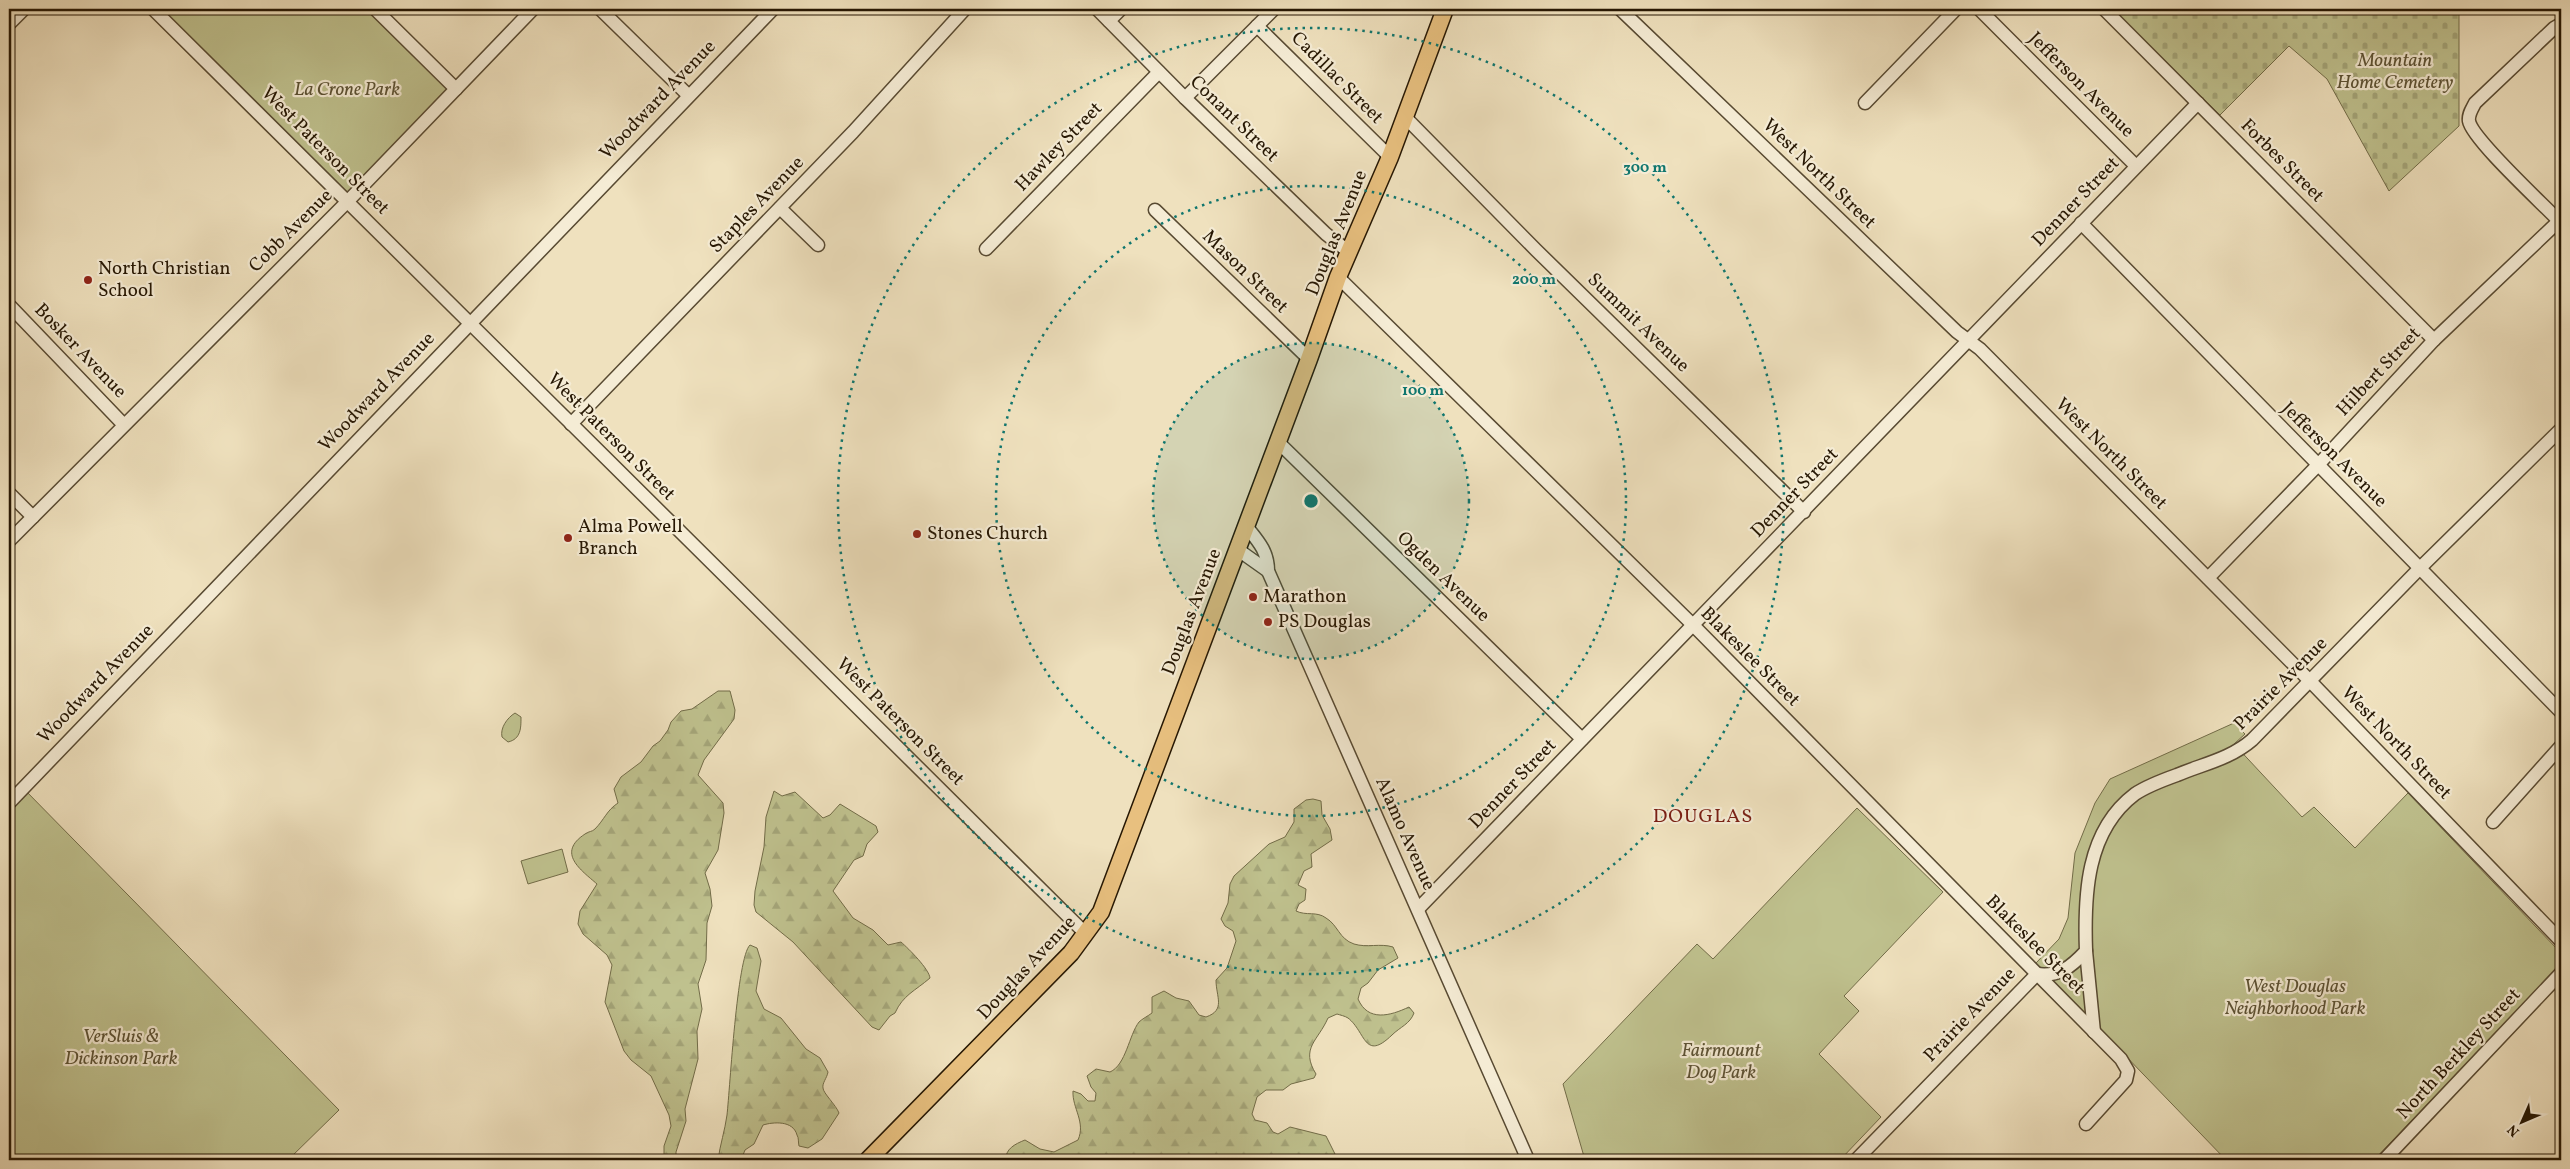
<svg xmlns="http://www.w3.org/2000/svg" width="2570" height="1169" font-family="Vollkorn,serif">
<style>
.green{fill:#bfc18e;stroke:#726c48}
.forest{fill:url(#forest-firs);stroke:#726c48}
.cemetery{fill:url(#cemetery-stones);stroke:#726c48}
.lines{fill:none;stroke-linecap:round;stroke-linejoin:round}
.minor-casing{stroke:#584a32;stroke-width:15}
.major-casing{stroke:#261703;stroke-width:19}
.minor{stroke:#f5ecd5;stroke-width:12}
.major{stroke:#e8c07f;stroke-width:16}
.ring{fill:none;stroke:#0f766e;stroke-width:2.5;stroke-dasharray:2.5 5}
.poi-dot{fill:#8f2418;stroke:#f5ecd5;stroke-width:2}
.labels{text-anchor:middle;dominant-baseline:central;stroke-width:4.5;stroke-linejoin:round;paint-order:stroke}
.park-label{font-size:19px;font-style:italic;fill:#5c5234;stroke:#f5ecd5}
.street-label{font-size:19px;fill:#261703;stroke:#f5ecd5}
.poi-label{font-size:19px;fill:#261703;stroke:#f5ecd5;text-anchor:start}
.neighbourhood-label{font-size:20px;letter-spacing:1px;fill:#7a1f14;stroke:#f5ecd5}
.centre{fill:#0f766e;stroke:#f5ecd5;stroke-width:2.5}
.ring-label{font-size:15px;text-anchor:middle;font-weight:bold;fill:#0f766e;stroke:#f5ecd5;stroke-width:4.5;stroke-linejoin:round;paint-order:stroke}
</style>
<defs>
<pattern id="forest-firs" width="22" height="20" patternUnits="userSpaceOnUse" patternTransform="scale(1.25)"><rect width="22" height="20" fill="#bfc18e"/><path d="M5 1l3.5 6h-7zM16 11l3.5 6h-7z" fill="#a4a579"/></pattern>
<pattern id="cemetery-stones" width="16" height="16" patternUnits="userSpaceOnUse" patternTransform="scale(1.25)"><rect width="16" height="16" fill="#bfc18e"/><path d="M2 7V4a2 2 0 0 1 4 0v3zM10 15v-3a2 2 0 0 1 4 0v3z" fill="#a4a579"/></pattern>
</defs>
<rect width="100%" height="100%" fill="#efe1be"/>
<filter id="stains"><feTurbulence type="fractalNoise" baseFrequency=".004" numOctaves="4"/><feColorMatrix values="0 0 0 0 .2 0 0 0 0 .09 0 0 0 0 .02 0 0 0 .5 -.17"/></filter>
<radialGradient id="worn" r=".72"><stop offset=".6" stop-color="#630" stop-opacity="0"/><stop offset="1" stop-color="#630" stop-opacity=".3"/></radialGradient>
<!-- green -->
<g class="green">
<polygon points="154,9 375,9 456,89 348,201"/>
<path d="M 515,713 L 521,717 C 521,728 521,739 508,742 L 502,737 C 500,728 507,718 515,713 Z"/>
<polygon points="2234,723 2245,734 2234,744 2302,817 2314,807 2355,848 2408,793 2558,950 2560,960 2558,968 2374,1160 2226,1160 2036,963 2059,939 2068,918 2075,853 2095,803 2110,779"/>
<polygon points="23,788 339,1110 288,1160 9,1160 9,803"/>
<polygon points="1857,808 1943,892 1844,996 1859,1011 1819,1054 1881,1117 1840,1160 1585,1160 1563,1084 1697,944 1713,959"/>
<polygon points="562,849 568,872 528,884 521,861"/>
</g>
<!-- forest -->
<g class="forest">
<path d="M 718,691 L 730,691 L 735,710 L 734,719 L 704,760 L 698,775 L 723,803 L 724,813 L 718,850 L 705,873 L 710,889 L 712,906 L 707,923 L 706,960 L 698,984 L 702,1009 L 697,1031 L 698,1059 L 685,1109 L 686,1121 L 676,1152 L 676,1160 L 664,1160 L 664,1146 L 671,1126 L 669,1115 L 651,1076 L 631,1060 L 624,1051 L 605,1002 L 612,965 L 607,955 L 583,934 L 578,924 L 580,911 L 597,884 C 581,870 556,853 585,834 C 589,831 592,832 595,829 C 604,820 607,810 618,803 L 614,789 L 621,777 L 641,762 L 653,746 L 660,741 L 668,730 L 671,722 L 681,711 L 692,709 Z"/>
<path d="M 774,791 L 782,796 L 795,792 L 823,818 L 830,815 L 840,804 L 876,826 L 878,832 L 867,844 L 863,856 L 854,860 L 833,891 L 853,918 L 873,930 L 888,945 L 901,942 C 909,949 929,969 930,978 C 915,991 903,995 895,1013 L 890,1016 L 879,1030 L 872,1027 L 793,942 L 756,912 L 754,905 L 755,891 L 764,847 L 766,817 Z"/>
<path d="M 1313,799 L 1321,801 L 1322,815 L 1330,829 L 1332,840 L 1311,854 L 1312,867 L 1304,871 L 1298,885 L 1306,889 L 1305,900 L 1299,904 L 1296,911 C 1306,916 1317,911 1326,918 C 1338,925 1339,939 1354,944 C 1367,948 1380,943 1393,947 L 1398,958 L 1378,970 L 1368,983 L 1361,988 L 1358,999 C 1368,1022 1390,1016 1409,1007 L 1414,1013 C 1410,1024 1400,1027 1392,1035 C 1364,1062 1366,1032 1348,1018 C 1345,1016 1340,1015 1337,1014 L 1328,1018 C 1318,1041 1300,1048 1316,1074 L 1314,1078 L 1291,1084 L 1283,1090 L 1266,1090 L 1257,1097 L 1252,1114 L 1255,1120 L 1267,1123 L 1273,1132 L 1278,1134 L 1290,1127 L 1326,1136 L 1338,1160 L 1006,1160 C 1005,1149 1015,1144 1025,1140 L 1040,1149 L 1054,1152 L 1078,1140 C 1086,1122 1072,1108 1073,1091 L 1081,1094 L 1088,1101 L 1095,1101 L 1096,1093 L 1091,1087 L 1087,1076 L 1096,1069 L 1110,1072 C 1126,1065 1129,1035 1139,1022 C 1142,1019 1148,1016 1152,1013 L 1152,997 L 1164,991 L 1176,998 L 1189,1001 L 1199,1015 L 1206,1017 C 1226,1010 1216,997 1216,980 L 1227,968 L 1236,941 L 1233,931 L 1225,926 L 1221,919 L 1228,903 L 1230,884 L 1234,876 L 1269,844 L 1285,837 L 1294,822 L 1294,809 L 1306,800 Z"/>
<path d="M 750,945 L 757,948 L 761,961 L 756,991 L 764,1009 L 781,1018 L 806,1049 L 820,1058 L 828,1072 C 827,1078 822,1083 823,1088 C 823,1093 836,1105 839,1113 L 822,1139 L 808,1148 L 799,1146 C 798,1142 799,1138 797,1135 C 793,1120 773,1122 763,1125 L 754,1144 L 745,1150 L 741,1160 L 718,1160 C 720,1145 725,1130 727,1115 C 730,1088 737,957 750,945 Z"/>
</g>
<!-- cemetery -->
<polygon class="cemetery" points="2113,9 2459,9 2459,126 2389,191 2327,79 2289,46 2220,115"/>
<g class="lines">
<!-- minor casing -->
<g class="minor-casing">
<g id="minor">
<polyline points="153,9 1086,934"/>
<polyline points="375,9 456,89"/>
<polyline points="600,9 688,95"/>
<polyline points="1097,9 1185,98 1326,234 1349,252"/>
<polyline points="1620,9 1957,332 1980,349 2310,681 2561,941"/>
<polyline points="1979,9 2136,166"/>
<polyline points="2104,9 2434,340"/>
<polyline points="1109,21 1121,9"/>
<polyline points="9,24 24,9"/>
<polyline points="1257,26 1390,157"/>
<polyline points="1185,98 1274,9"/>
<polyline points="1865,103 1956,9"/>
<polyline points="1405,117 1536,250 1804,512"/>
<polyline points="780,208 818,245"/>
<polyline points="1155,210 1309,359"/>
<path d="M 2559,221 C 2543,204 2472,139 2469,121 C 2468,114 2472,109 2475,103 L 2554,28 L 2561,24"/>
<polyline points="2081,223 2561,712"/>
<polyline points="986,249 1159,72"/>
<polyline points="1338,277 1692,624 2121,1059 2128,1071 2126,1080 2086,1124"/>
<polyline points="9,305 123,424"/>
<polyline points="571,424 853,132 965,9"/>
<polyline points="1278,442 1582,739"/>
<polyline points="9,493 33,517"/>
<path d="M 1246,526 C 1258,541 1268,551 1268,571 L 1528,1160"/>
<polyline points="9,541 348,201 533,9"/>
<polyline points="1237,549 1268,571"/>
<polyline points="2208,578 2318,465 2434,340 2561,219"/>
<polyline points="9,803 773,9"/>
<polyline points="2493,822 2561,746"/>
<polyline points="1418,909 2198,103"/>
<polyline points="2086,951 2094,1032"/>
<path d="M 1856,1160 L 2037,974 C 2059,977 2071,967 2086,951 C 2084,895 2086,831 2135,794 C 2147,786 2163,780 2177,775 C 2203,764 2230,759 2252,740 L 2420,568 L 2561,429"/>
<polyline points="2384,1160 2561,973"/>
</g>
</g>
<!-- major casing -->
<g class="major-casing">
<polyline id="major" points="868,1160 1071,953 1101,912 1309,359 1338,277 1390,157 1445,9"/>
</g>
<!-- minor -->
<use href="#minor" class="minor"/>
<!-- major -->
<use href="#major" class="major"/>
</g>
<!-- distance rings -->
<circle cx="1311" cy="501" r="158" fill="#0f766e" fill-opacity=".12"/>
<g class="ring">
<circle cx="1311" cy="501" r="158"/>
<circle cx="1311" cy="501" r="315"/>
<circle cx="1311" cy="501" r="473"/>
</g>
<!-- markers -->
<g class="poi-dot">
<circle cx="88" cy="280" r="5"/>
<circle cx="917" cy="534" r="5"/>
<circle cx="568" cy="538" r="5"/>
<circle cx="1253" cy="597" r="5"/>
<circle cx="1268" cy="622" r="5"/>
</g>
<g class="labels">
<!-- park labels -->
<g class="park-label">
<text x="2395" y="61">Mountain<tspan x="2395" dy="22">Home Cemetery</tspan></text>
<text x="347" y="90">La Crone Park</text>
<text x="2295" y="987">West Douglas<tspan x="2295" dy="22">Neighborhood Park</tspan></text>
<text x="121" y="1037">VerSluis &amp;<tspan x="121" dy="22">Dickinson Park</tspan></text>
<text x="1721" y="1051">Fairmount<tspan x="1721" dy="22">Dog Park</tspan></text>
</g>
<!-- street labels -->
<g class="street-label">
<text transform="translate(1337 78) rotate(45)">Cadillac Street</text>
<text transform="translate(2081 85) rotate(45)">Jefferson Avenue</text>
<text transform="translate(658 100) rotate(-46)">Woodward Avenue</text>
<text transform="translate(1234 119) rotate(44)">Conant Street</text>
<text transform="translate(1059 147) rotate(-46)">Hawley Street</text>
<text transform="translate(325 151) rotate(45)">West Paterson Street</text>
<text transform="translate(2282 161) rotate(45)">Forbes Street</text>
<text transform="translate(1819 174) rotate(44)">West North Street</text>
<text transform="translate(2076 202) rotate(-46)">Denner Street</text>
<text transform="translate(757 205) rotate(-46)">Staples Avenue</text>
<text transform="translate(291 231) rotate(-45)">Cobb Avenue</text>
<text transform="translate(1337 233) rotate(-68)">Douglas Avenue</text>
<text transform="translate(1245 272) rotate(44)">Mason Street</text>
<text transform="translate(1638 323) rotate(44)">Summit Avenue</text>
<text transform="translate(80 351) rotate(46)">Bosker Avenue</text>
<text transform="translate(2379 372) rotate(-47)">Hilbert Street</text>
<text transform="translate(377 392) rotate(-46)">Woodward Avenue</text>
<text transform="translate(611 437) rotate(45)">West Paterson Street</text>
<text transform="translate(2111 454) rotate(45)">West North Street</text>
<text transform="translate(2334 455) rotate(45)">Jefferson Avenue</text>
<text transform="translate(1795 493) rotate(-46)">Denner Street</text>
<text transform="translate(1443 577) rotate(44)">Ogden Avenue</text>
<text transform="translate(1192 612) rotate(-69)">Douglas Avenue</text>
<text transform="translate(1750 657) rotate(45)">Blakeslee Street</text>
<text transform="translate(96 684) rotate(-46)">Woodward Avenue</text>
<text transform="translate(2281 684) rotate(-45)">Prairie Avenue</text>
<text transform="translate(900 722) rotate(45)">West Paterson Street</text>
<text transform="translate(2396 743) rotate(46)">West North Street</text>
<text transform="translate(1513 784) rotate(-46)">Denner Street</text>
<text transform="translate(1405 834) rotate(66)">Alamo Avenue</text>
<text transform="translate(2035 945) rotate(45)">Blakeslee Street</text>
<text transform="translate(1027 968) rotate(-47)">Douglas Avenue</text>
<text transform="translate(1970 1015) rotate(-46)">Prairie Avenue</text>
<text transform="translate(2459 1054) rotate(-47)">North Berkley Street</text>
</g>
<!-- poi labels -->
<g class="poi-label">
<text x="98" y="269">North Christian<tspan x="98" dy="22">School</tspan></text>
<text x="578" y="527">Alma Powell<tspan x="578" dy="22">Branch</tspan></text>
<text x="927" y="534">Stones Church</text>
<text x="1263" y="597">Marathon</text>
<text x="1278" y="622">PS Douglas</text>
</g>
<!-- neighbourhood labels -->
<g class="neighbourhood-label">
<text x="1703" y="817">DOUGLAS</text>
</g>
</g>
<circle cx="1311" cy="501" r="8" class="centre"/>
<g class="ring-label">
<text x="1645" y="172">300 m</text>
<text x="1534" y="284">200 m</text>
<text x="1423" y="395">100 m</text>
</g>
<!-- margin -->
<rect width="2570" height="1169" fill="none" stroke="#efe1be" stroke-width="30"/>
<rect x="10" y="10" width="2550" height="1149" fill="none" stroke="#261703" stroke-width="2.5"/>
<rect x="15" y="15" width="2540" height="1139" fill="none" stroke="#261703"/>
<!-- north arrow -->
<g transform="translate(2522 1122) rotate(225)" stroke="#f5ecd5" stroke-width="4" paint-order="stroke">
<path d="M0-4L9 19L0 12L-9 19Z" fill="#261703"/>
<text y="-8" font-size="14" font-weight="bold" text-anchor="middle" fill="#261703">N</text>
</g>
<rect width="100%" height="100%" filter="url(#stains)"/>
<rect width="100%" height="100%" fill="url(#worn)"/>
</svg>
